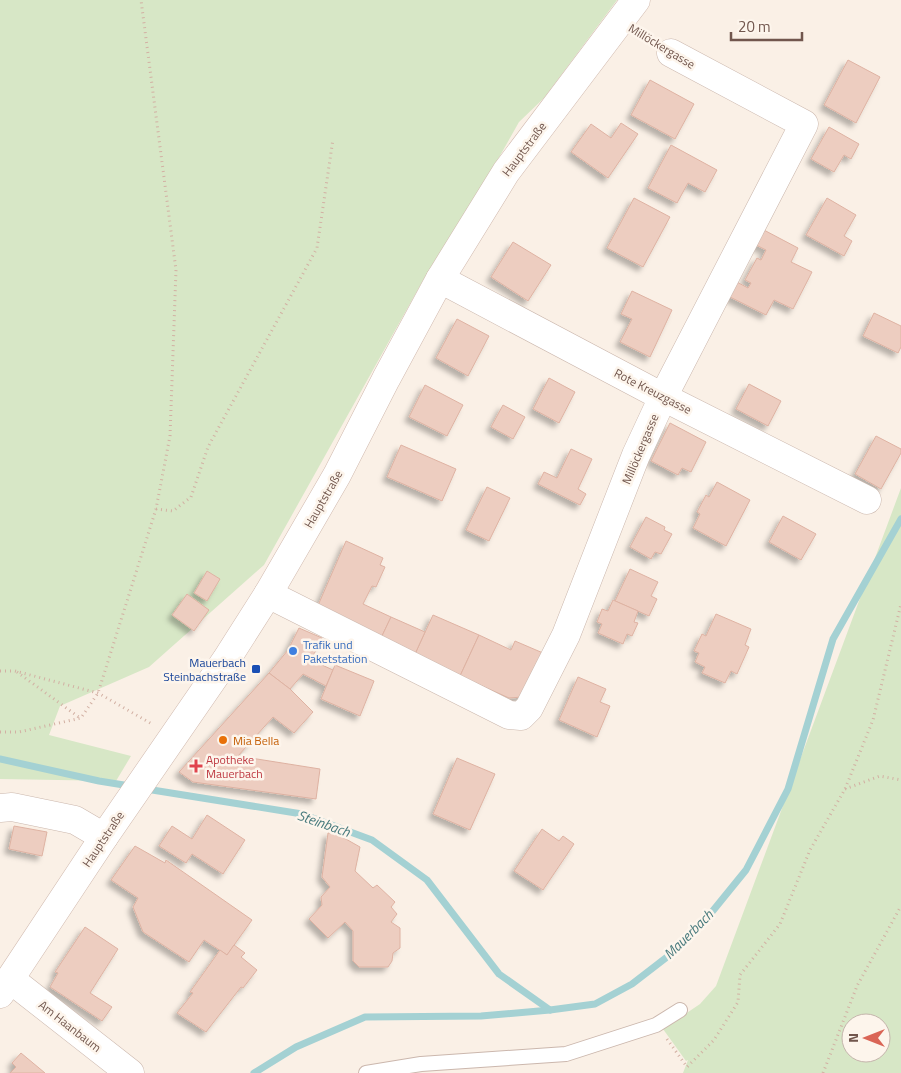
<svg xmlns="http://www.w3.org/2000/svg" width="901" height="1073" font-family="'Titillium Web',sans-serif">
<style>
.green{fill:#d7e7c6;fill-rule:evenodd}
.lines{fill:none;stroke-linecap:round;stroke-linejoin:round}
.stream{stroke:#a4d1d3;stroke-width:7}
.building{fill:#edcdc0;stroke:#deb2a2;filter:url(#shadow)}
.service-casing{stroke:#cbb7ad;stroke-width:16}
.minor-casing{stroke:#cbb7ad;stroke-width:29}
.tertiary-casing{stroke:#cbb7ad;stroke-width:29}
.secondary-casing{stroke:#d0b9ae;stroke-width:29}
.path{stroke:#d2b0a3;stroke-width:3;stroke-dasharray:1 4;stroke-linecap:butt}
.service{stroke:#fff;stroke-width:14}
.minor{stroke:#fff;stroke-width:28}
.tertiary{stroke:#fff;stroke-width:28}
.secondary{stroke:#fff;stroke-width:28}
.shop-dot{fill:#3f7fe0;stroke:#fdf5ec;stroke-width:2}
.transit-dot{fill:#1a4fb4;stroke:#fdf5ec;stroke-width:2}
.food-dot{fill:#e8710a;stroke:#fdf5ec;stroke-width:2}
.health-dot{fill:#e0444e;stroke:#fdf5ec;stroke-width:2}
.labels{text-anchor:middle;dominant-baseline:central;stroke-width:5;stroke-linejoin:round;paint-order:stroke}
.street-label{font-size:12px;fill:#71564d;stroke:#fdf5ec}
.shop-label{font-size:12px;fill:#366cbe;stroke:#fdf5ec;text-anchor:start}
.transit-label{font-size:12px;fill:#164399;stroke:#fdf5ec;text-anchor:end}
.food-label{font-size:12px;fill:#c56008;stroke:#fdf5ec;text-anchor:start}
.health-label{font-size:12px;fill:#be3a42;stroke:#fdf5ec;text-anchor:start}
.water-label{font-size:14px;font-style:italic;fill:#46797c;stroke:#fdf5ec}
</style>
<defs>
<filter id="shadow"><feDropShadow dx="-4.5" dy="4.5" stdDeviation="2.5" flood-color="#0004"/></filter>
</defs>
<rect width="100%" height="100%" fill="#faf0e6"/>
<!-- green -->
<g class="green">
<polygon points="0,0 617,0 544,98 519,122 497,161 426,275 264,565 149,667 60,706 49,735 131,756 116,781 0,779"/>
<path d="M 901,488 L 901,1073 L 683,1073 L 688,1060 L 686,1061 L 663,1029 L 700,1004 L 716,986 ZM 851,1023 L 881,1023 L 881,1053 L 851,1053 Z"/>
</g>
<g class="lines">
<!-- stream -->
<g class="stream">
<polyline points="0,759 99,781 130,786"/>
<polyline points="146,789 302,814 372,840 427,880 499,974 550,1010"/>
<polyline points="254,1073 296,1047 365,1017 481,1016 550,1010 595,1004 632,984 667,957 707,918 746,870 788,789 833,639 901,519"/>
</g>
</g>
<!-- building -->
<g class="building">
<polygon points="848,60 880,77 856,123 824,105"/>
<polygon points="650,80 694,104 675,139 631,115"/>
<polygon points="621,123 638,134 608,178 571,152 591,124 611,138"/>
<polygon points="829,127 859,144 851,159 844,155 834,172 811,159"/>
<polygon points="671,145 717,170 705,192 688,183 677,203 648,188"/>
<polygon points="634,198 670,217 643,267 607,248"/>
<polygon points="827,198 856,215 844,236 852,241 844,256 806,235"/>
<polygon points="762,229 798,248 791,262 812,272 793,309 774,300 766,315 728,296 735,281 748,288 751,283 745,280 757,258 761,260 766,250 754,244"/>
<polygon points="513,242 551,265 528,301 491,277"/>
<polygon points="632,291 672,310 650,357 620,342 632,319 621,314"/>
<polygon points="874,313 901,326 901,347 898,353 863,336"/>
<polygon points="457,319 489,336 468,376 436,358"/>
<polygon points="549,378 575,392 559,423 533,409"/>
<polygon points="749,384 781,401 768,426 736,409"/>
<polygon points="425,385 463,405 447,436 409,417"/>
<polygon points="503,405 525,417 513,439 491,427"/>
<polygon points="670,423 706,442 691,472 682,468 678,475 651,461"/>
<polygon points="876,436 901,449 901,453 881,489 855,474"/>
<polygon points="401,445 456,469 442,501 387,477"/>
<polygon points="571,449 592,459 578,489 586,494 580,505 538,484 544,472 557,478"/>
<polygon points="717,482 750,500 726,546 693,528 700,514 697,512 706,495 709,497"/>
<polygon points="487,487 510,498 489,541 466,530"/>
<polygon points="783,516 816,534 801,560 769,542"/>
<polygon points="646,517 665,527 664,530 672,534 661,554 655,552 651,559 630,547"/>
<polygon points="346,541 383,558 380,565 385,567 376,587 372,586 363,604 391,617 381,638 316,610"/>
<polygon points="630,569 658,582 651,596 657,599 649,616 615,601"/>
<polygon points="207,571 220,579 207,601 194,593"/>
<polygon points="187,594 209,610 194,631 172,615"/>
<polygon points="613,600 638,611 634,622 638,623 632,636 627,634 623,644 598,633 602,624 597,622 602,609 608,611"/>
<polygon points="716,614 751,629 745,645 749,647 737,674 731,671 725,683 702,673 705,667 695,662 699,653 694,651 702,634 706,636"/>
<polygon points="433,615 479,635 460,676 415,654"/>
<polygon points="391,617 425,632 415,654 381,638"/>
<polygon points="299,628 322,638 311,660 333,670 326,686 303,674 290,689 269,673 288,650"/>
<polygon points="479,635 511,650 515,641 543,653 523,697 509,698 460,676"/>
<polygon points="335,665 374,681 360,716 321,699"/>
<polygon points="269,673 290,689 313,712 294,733 273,717 238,756 320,769 316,799 193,782 179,772"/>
<polygon points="578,677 606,689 600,702 610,706 597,737 559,720"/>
<polygon points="457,758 495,774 470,830 433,814"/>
<polygon points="207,815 245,840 223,874 192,854 186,863 159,846 172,826 192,839"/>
<polygon points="14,826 47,832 42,856 9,849"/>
<polygon points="542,829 559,841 563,836 574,844 543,890 514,871"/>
<polygon points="328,833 337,834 360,847 355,871 373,888 377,885 395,902 391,907 397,914 391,922 400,928 400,948 393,953 392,961 388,967 359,967 353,961 353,931 345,922 328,938 309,919 322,905 321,897 330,887 322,877"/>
<polygon points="135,846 165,863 166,860 252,920 227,955 204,940 189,962 143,932 133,907 138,898 111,880"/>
<polygon points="85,927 118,949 90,993 112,1007 102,1021 50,987 58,973 55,972"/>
<polygon points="234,945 245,953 241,957 257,970 243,988 241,987 206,1032 177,1013 193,993 190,992 220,950 227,955"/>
<polygon points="21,1053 45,1073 10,1073 16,1067 12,1063"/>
</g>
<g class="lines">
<!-- service casing -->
<g class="service-casing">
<polyline id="service" points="366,1073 421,1064 566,1054 656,1025 680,1010"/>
</g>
<!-- minor casing -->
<g class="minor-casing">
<g id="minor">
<polyline points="440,279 663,397 867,500"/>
<polyline points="268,594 509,715 521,716 529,708 566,635 636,455 663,397 804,124 671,53"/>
<polyline points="10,979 130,1073"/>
</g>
</g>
<!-- tertiary casing -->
<g class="tertiary-casing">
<polyline id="tertiary" points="0,808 12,807 75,820 104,837"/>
</g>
<!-- secondary casing -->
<g class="secondary-casing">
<polyline id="secondary" points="0,994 104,837 226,660 268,594 337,475 386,379 440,279 506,172 636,0"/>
</g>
<!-- path -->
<g class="path">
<polyline points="156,509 173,511 191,497 208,447 317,248 333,139"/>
<polyline points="0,671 15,671 98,693 152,724"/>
<polyline points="17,672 80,718"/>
<polyline points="0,732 19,732 81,718 98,693 156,509 170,436 176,270 141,0"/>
<polyline points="845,789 880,776 901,780"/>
<polyline points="667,1039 687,1067 714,1040 738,1002 740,975 780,924 810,850 845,789 873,720 901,604"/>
<polyline points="823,1073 857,986 901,906"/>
</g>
<!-- service -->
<use href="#service" class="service"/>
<!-- minor -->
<use href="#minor" class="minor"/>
<!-- tertiary -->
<use href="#tertiary" class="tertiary"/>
<!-- secondary -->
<use href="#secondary" class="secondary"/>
</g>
<!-- markers -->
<circle class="shop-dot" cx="293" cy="651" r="5"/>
<rect class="transit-dot" x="251" y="664" width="10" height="10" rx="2.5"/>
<circle class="food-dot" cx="223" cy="740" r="5"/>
<path class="health-dot" d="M193.5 758.5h5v5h5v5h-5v5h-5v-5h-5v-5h5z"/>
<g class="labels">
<!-- street labels -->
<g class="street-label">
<text transform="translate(662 46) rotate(31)">Millöckergasse</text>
<text transform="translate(524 149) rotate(-53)">Hauptstraße</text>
<text transform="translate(653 391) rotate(27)">Rote Kreuzgasse</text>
<text transform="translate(640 449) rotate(-67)">Millöckergasse</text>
<text transform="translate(323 499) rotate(-60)">Hauptstraße</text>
<text transform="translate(103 839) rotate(-56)">Hauptstraße</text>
<text transform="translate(70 1026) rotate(38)">Am Haanbaum</text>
</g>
<!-- shop labels -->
<g class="shop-label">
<text x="303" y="644">Trafik und<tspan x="303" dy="14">Paketstation</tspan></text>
</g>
<!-- transit labels -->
<g class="transit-label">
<text x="246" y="662">Mauerbach<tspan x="246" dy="14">Steinbachstraße</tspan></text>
</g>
<!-- food labels -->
<g class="food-label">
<text x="233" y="740">Mia Bella</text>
</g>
<!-- health labels -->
<g class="health-label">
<text x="206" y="759">Apotheke<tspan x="206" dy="14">Mauerbach</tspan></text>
</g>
<!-- water labels -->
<g class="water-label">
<text transform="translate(324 823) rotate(19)">Steinbach</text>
<text transform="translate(688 934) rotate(-45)">Mauerbach</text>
</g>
</g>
<!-- north arrow -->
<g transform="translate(866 1038) rotate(270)"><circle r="24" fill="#fdf5ec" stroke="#c5b5ac"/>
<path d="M0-4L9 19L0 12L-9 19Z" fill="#da6556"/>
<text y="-8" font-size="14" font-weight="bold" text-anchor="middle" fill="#71564d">N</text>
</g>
<!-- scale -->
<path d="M731 32v8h71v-8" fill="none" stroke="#71564d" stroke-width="2.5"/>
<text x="738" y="32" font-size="15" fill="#71564d" stroke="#fdf5ec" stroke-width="4" paint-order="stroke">20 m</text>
</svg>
